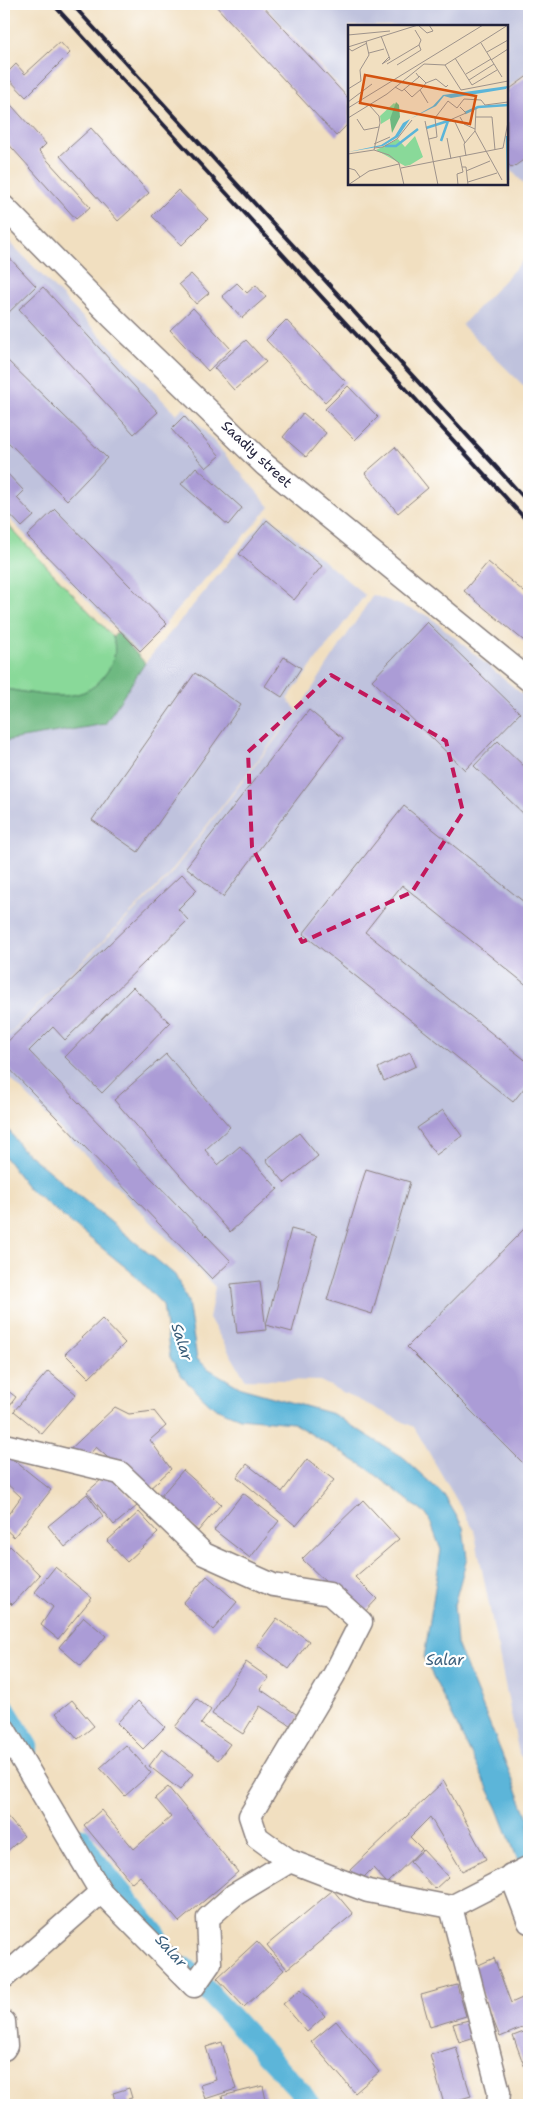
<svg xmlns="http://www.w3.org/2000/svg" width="533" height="2109" font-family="'Shantell Sans',sans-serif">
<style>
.industrial{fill:#bfc2dd}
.green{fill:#89d999;stroke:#567e6a}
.forest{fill:#6eb981;stroke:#486e5e}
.water{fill:#5bb5d9;stroke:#3e6c8a}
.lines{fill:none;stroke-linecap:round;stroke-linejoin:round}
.canal{stroke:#5bb5d9;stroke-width:21}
.building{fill:#ab9cd6}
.street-casing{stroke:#8a807e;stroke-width:25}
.street{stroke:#fff;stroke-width:22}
.rail{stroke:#22223b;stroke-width:4}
.marked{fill:none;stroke:#c2185b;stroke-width:4;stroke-dasharray:10 6;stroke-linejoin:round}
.labels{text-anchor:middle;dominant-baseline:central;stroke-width:4.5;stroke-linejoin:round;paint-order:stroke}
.street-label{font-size:14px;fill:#22223b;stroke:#fff}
.water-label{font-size:15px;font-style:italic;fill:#395d7a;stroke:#fff}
.inset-river{fill:none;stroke:#5bb5d9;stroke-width:2.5}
.inset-road{fill:none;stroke:#9e938b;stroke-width:1}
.view{fill:#d45411;fill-opacity:0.15;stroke:#d45411;stroke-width:2.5}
.inset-edge{fill:none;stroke:#22223b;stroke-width:2.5}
</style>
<rect width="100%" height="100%" fill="#fff"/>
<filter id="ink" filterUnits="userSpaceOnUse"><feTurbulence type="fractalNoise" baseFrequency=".02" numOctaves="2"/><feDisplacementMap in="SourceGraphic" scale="10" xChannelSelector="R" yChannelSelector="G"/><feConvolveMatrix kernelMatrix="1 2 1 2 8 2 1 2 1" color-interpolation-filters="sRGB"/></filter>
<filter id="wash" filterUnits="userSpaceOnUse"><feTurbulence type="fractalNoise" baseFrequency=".0096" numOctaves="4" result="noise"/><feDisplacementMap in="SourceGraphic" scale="20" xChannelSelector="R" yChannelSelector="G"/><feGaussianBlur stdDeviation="1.12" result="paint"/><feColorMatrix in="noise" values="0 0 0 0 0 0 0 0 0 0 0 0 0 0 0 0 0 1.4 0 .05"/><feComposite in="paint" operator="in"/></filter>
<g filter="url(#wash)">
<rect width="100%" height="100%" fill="#f1dfc0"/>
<!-- industrial -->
<g class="industrial">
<polygon points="263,4 529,4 529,71 507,88 507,26 349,26 349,97"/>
<polygon points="529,74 529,189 507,166 507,90"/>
<polygon points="4,236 176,414 184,407 270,507 138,653 4,513"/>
<polygon points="529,254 529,391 462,325"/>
<polygon points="268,515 365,595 287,699 297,710 165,879 5,1038 4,741 105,724 145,663"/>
<polygon points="373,595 429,616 529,700 529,1767 519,1754 474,1530 414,1427 320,1381 245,1379 209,1318 215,1287 4,1072 4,1040 166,880 299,709"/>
</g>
<!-- green -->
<path class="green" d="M 4,521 L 113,637 C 117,653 114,663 104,676 C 81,708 38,693 4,689 Z"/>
<!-- forest -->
<path class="forest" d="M 117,632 L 145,663 L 105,724 L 4,741 L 4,689 C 38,693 81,708 104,676 C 114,663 117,653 113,637 Z"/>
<!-- water -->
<polygon class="water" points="4,1123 21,1148 175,1275 188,1302 197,1359 209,1369 241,1388 333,1414 402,1457 444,1495 463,1527 467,1558 454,1605 457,1644 529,1820 529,1889 498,1809 424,1658 441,1550 428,1516 367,1468 293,1423 240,1418 213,1407 184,1379 170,1357 163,1305 129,1270 28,1188 4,1156"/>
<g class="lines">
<!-- canal -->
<g class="canal">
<polyline points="4,1707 28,1747"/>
<polyline points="81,1838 94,1859 157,1936"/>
<polyline points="186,1968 301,2092 310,2105"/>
</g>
</g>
<g id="blocks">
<!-- building -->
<g class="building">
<polygon points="214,4 261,4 349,99 349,123 336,136"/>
<polygon points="60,42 70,53 26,97 5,75 16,64 25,74"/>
<polygon points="529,75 529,156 512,168 507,163 507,91"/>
<polygon points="4,97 46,144 39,151 90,207 76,219 4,139"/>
<polygon points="91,128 149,193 118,221 60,156"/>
<polygon points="178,190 208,219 182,245 152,216"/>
<polygon points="4,252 36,286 4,317"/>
<polygon points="191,274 209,293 196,304 179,284"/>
<polygon points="237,283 247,293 256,285 266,297 242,318 222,296"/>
<polygon points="43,287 158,412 134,434 19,309"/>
<polygon points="193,308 231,349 208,371 170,330"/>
<polygon points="286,320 346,382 325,402 266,340"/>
<polygon points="246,340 266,362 234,390 214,368"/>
<polygon points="4,357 107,458 67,500 4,438"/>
<polygon points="348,386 378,417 355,440 325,409"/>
<polygon points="303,413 326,433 306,457 283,437"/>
<polygon points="184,416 220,456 206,468 171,429"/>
<polygon points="395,447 428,488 398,513 365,473"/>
<polygon points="196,467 242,508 228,525 181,484"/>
<polygon points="4,470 24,491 17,498 34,516 22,527 4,508"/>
<polygon points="55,509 167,624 140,651 27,536"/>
<polygon points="267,520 322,566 294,600 239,554"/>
<polygon points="488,562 529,596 529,645 464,591"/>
<polygon points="427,622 520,713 465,770 372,680"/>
<polygon points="284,657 301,668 282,697 265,686"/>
<polygon points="195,673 241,705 138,852 92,820"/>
<polygon points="309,710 343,738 223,897 186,867"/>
<polygon points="498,741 529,771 529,819 474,766"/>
<polygon points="404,806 529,906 529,987 402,885 365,932 529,1063 529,1082 513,1102 303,934"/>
<polygon points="182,874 197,890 178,909 188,920 65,1040 53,1027 29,1051 231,1261 212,1279 4,1063 4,1045"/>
<polygon points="133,987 170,1023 102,1093 65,1057"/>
<polygon points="410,1052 416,1066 384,1081 378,1068"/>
<polygon points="166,1054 230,1127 205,1150 218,1165 240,1146 278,1189 230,1232 114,1100"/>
<polygon points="443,1110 462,1136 436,1155 417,1128"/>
<polygon points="299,1133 318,1156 285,1183 266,1160"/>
<polygon points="366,1169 410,1182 372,1314 327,1300"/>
<polygon points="529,1224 529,1469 407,1347"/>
<polygon points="291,1229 317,1236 292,1332 266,1325"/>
<polygon points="260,1281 266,1330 237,1333 231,1284"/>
<polygon points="102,1319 125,1343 89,1378 65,1354"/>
<polygon points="48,1371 76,1394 42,1434 14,1411"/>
<polygon points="4,1388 16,1397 4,1413"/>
<polygon points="115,1407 129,1414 154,1411 166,1426 150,1440 171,1469 146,1492 96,1447 82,1463 64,1455"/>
<polygon points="6,1454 51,1490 14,1537 4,1528 4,1520 21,1497 4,1481 4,1456"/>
<polygon points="307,1459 334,1480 296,1526 237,1477 247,1464 282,1492"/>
<polygon points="183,1470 221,1504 198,1531 159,1498"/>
<polygon points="109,1473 137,1506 114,1525 87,1492"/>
<polygon points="243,1493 279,1521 250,1558 214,1530"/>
<polygon points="87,1494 103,1516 65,1547 48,1526"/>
<polygon points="363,1500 399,1539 355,1577 377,1599 361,1616 302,1559"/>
<polygon points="139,1512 158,1533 127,1562 107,1541"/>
<polygon points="10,1546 40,1575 12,1605 4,1597 4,1553"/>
<polygon points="55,1567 92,1598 58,1639 41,1625 53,1607 35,1592"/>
<polygon points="207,1576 237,1602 213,1630 183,1603"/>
<polygon points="84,1617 106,1636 81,1666 59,1647"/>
<polygon points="277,1618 309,1641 289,1669 257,1645"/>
<polygon points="246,1662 269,1678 260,1689 299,1716 293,1727 260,1706 243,1734 212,1714"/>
<polygon points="197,1699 211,1710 201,1724 230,1744 218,1760 175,1727"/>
<polygon points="72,1700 94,1726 78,1739 56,1713"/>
<polygon points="138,1701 165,1727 143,1749 117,1723"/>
<polygon points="126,1745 151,1773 125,1796 100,1768"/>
<polygon points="162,1749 193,1774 180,1790 149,1766"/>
<polygon points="444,1781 486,1859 462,1871 430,1817 410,1837 422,1849 387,1883 373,1868 359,1882 349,1871"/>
<polygon points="168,1787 238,1872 179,1922 140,1876 132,1883 84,1825 101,1810 134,1849 171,1817 155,1798"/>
<polygon points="4,1813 24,1836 4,1854"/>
<polygon points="423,1850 448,1877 435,1889 410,1862"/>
<polygon points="333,1890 353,1914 287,1969 267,1945"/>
<polygon points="257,1941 284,1970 244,2007 217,1978"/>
<polygon points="494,1958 511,2003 529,1995 529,2025 500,2037 472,1968"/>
<polygon points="457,1985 466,2016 430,2027 421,1995"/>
<polygon points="301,1989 325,2016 307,2032 283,2004"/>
<polygon points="476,2018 481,2035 459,2042 453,2024"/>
<polygon points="336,2021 379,2072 355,2093 311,2042"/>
<polygon points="529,2030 529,2066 525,2068 513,2036"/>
<polygon points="222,2042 236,2089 205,2099 200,2085 216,2080 206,2047"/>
<polygon points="456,2047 471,2096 444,2104 430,2055"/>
<polygon points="263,2086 267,2105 224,2105 222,2096"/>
<polygon points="129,2088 132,2098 128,2099 130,2105 116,2105 113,2093"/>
</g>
</g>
</g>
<g filter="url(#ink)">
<use href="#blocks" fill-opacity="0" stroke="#8a807e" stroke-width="1"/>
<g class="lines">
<!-- street casing -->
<g class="street-casing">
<g id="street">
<polyline points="4,207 112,317 265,465 529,680"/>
<polyline points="4,1445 120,1473 204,1554 273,1585 330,1594 361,1622 334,1675 250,1816 257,1837 290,1861 368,1891 451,1907 499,2092 498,2105"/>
<polyline points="4,1729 101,1892 194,1986 210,1963 208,1918 234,1895 290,1861"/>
<polyline points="511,1875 529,1922"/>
<polyline points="451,1907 529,1867"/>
<polyline points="4,1977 101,1892"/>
<polyline points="4,2022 6,2046 4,2049"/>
</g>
</g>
<!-- street -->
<use href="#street" class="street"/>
<!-- rail -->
<g class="rail">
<polyline points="53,4 529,523"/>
<polyline points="72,4 529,503"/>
</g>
</g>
</g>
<!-- marked area -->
<path class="marked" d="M 331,675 L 446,741 L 463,812 L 412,892 L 302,942 L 252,847 L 248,752 Z"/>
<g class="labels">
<!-- street labels -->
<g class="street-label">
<text transform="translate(257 454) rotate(43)">Saadiy street</text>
</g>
<!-- water labels -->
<g class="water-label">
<text transform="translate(182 1342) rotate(72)">Salar</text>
<text x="445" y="1660">Salar</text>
<text transform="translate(171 1951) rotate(48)">Salar</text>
</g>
</g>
<!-- overview -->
<g transform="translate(348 25)">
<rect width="160" height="160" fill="#f1dfc0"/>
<path d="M 46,78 L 49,81 L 46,91 L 33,99 L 32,91 ZM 67,111 L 75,132 L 62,140 L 57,141 L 28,125 L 50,114 L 57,122 Z" fill="#89d999"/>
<path d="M 48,77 L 51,80 L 52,92 L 44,108 L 42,94 Z" fill="#6eb981"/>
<path d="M 160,61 L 158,64 L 103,73 L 96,71 L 88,81 L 62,94 L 50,112 L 35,121 L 0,127 L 33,120 L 47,111 L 55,98 L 85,81 L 95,70 Z" fill="#5bb5d9"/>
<path class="inset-river" d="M 117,88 L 130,82 L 160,80M 78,103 L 103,95M 159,111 L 160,155M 93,116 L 100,96M 37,121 L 48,121 L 70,104"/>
<path class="inset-road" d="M 70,0 L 79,8 L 85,6 L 81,0M 67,5 L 73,15 L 71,20M 0,10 L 42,6M 33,11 L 42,34 L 34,39 L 41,32M 133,18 L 154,52M 0,22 L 70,0M 0,23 L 4,26 L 19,18M 139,27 L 160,15 L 160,8M 21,28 L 36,24M 107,33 L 124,60 L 149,45M 143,35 L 160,24M 39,39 L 71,20 L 73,25 L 49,40M 97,40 L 113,65 L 160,56M 118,49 L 143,34M 121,55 L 146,39M 78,58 L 88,54 L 98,62 L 100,60M 47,62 L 54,66 L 71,52 L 68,48M 0,64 L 13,56 L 12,45 L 21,30 L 18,16M 56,64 L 64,72 L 74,63 L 78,58 L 71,51M 72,65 L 80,78M 0,77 L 24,59M 22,81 L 31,91 L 32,98 L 26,125 L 41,130 L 51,138 L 56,160M 0,83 L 135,0M 128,83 L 127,106 L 154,155M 112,92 L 116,99 L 127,104M 128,92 L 144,92 L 147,125M 0,93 L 39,69 L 76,39 L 97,40 L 160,0M 9,94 L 16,105 L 31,102M 102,95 L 118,88 L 112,82M 77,96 L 90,160M 107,97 L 117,118M 99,113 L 103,134M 81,114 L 89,112 L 87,93 L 100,76 L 109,83 L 116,74 L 133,75 L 137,80 L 160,77M 26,119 L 42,112M 26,123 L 35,122 L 49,114 L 64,95M 0,129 L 26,125M 118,131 L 116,119 L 127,106M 114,142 L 118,142 L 120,160M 0,143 L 7,145 L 12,152M 53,143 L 155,123 L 160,97M 118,146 L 142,136M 120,157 L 149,148M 0,160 L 21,146 L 51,139M 110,160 L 109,149 L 115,147 L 112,132"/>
<path class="view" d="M 17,50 L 128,71 L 122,99 L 12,78 Z"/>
<rect width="160" height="160" class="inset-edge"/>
</g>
<!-- margin -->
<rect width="533" height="2109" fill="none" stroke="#fff" stroke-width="20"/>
</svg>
